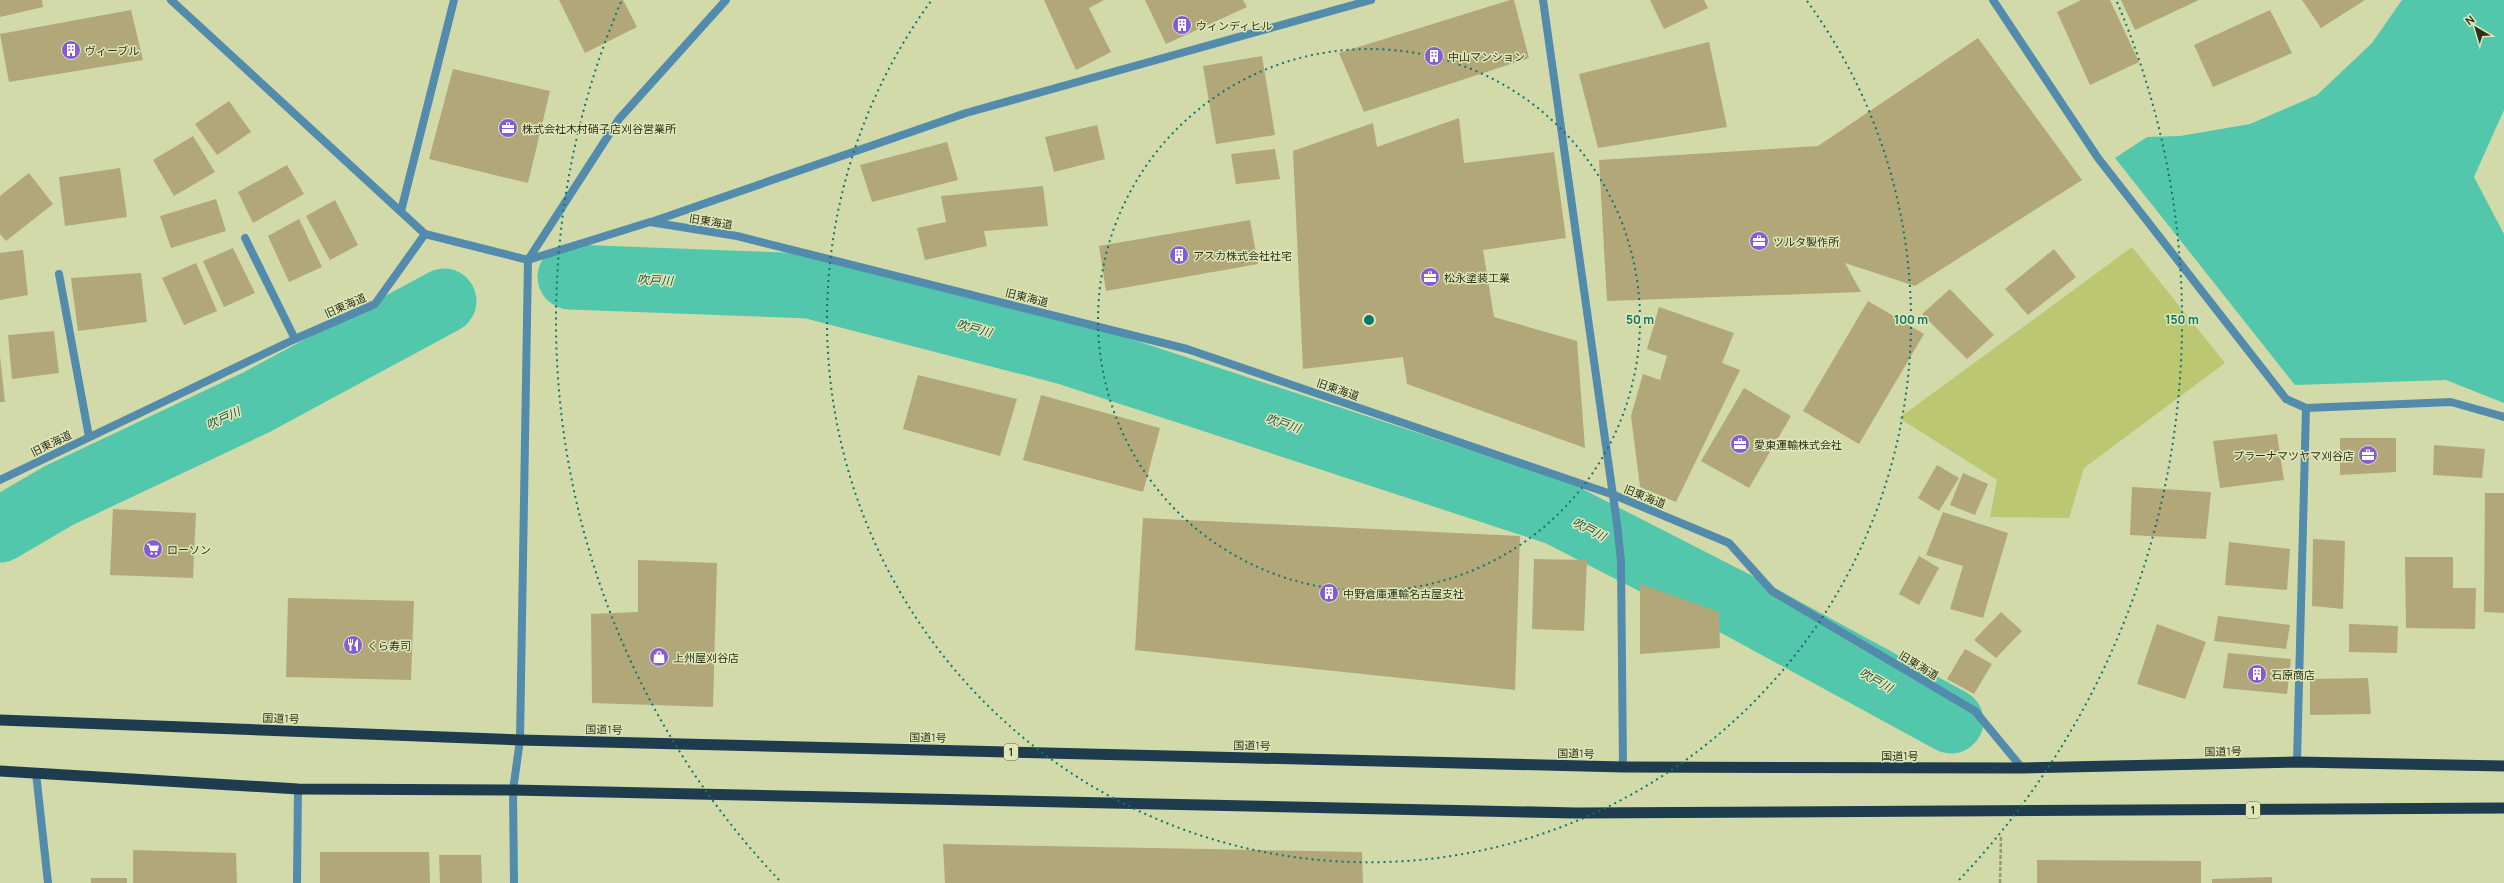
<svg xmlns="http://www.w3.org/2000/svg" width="2504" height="883" font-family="Manrope,'Noto Sans JP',sans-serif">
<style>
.green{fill:#bbc871}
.water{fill:#53c7ac}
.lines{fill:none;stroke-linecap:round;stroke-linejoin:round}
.river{stroke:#53c7ac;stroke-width:65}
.building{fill:#b2a779}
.path{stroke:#939974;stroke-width:2.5;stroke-dasharray:4 2;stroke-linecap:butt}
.service{stroke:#538bac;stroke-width:8}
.minor{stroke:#538bac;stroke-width:8}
.tertiary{stroke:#538bac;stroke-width:8}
.trunk{stroke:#1e3c4d;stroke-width:11}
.ring{fill:none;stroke:#0f766e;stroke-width:2;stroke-dasharray:2 4}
.labels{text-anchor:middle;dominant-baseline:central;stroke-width:3;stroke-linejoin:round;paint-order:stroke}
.shield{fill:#dfe7b7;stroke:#62674b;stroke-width:1}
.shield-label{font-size:10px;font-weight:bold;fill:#2d301d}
.poi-label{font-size:11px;fill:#2d301d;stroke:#dfe7b7;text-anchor:start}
.street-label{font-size:11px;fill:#2d301d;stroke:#dfe7b7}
.water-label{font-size:12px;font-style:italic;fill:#245449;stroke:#dfe7b7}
.centre{fill:#0f766e;stroke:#dfe7b7;stroke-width:2}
.ring-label{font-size:12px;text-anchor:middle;font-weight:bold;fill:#0f766e;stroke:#dfe7b7;stroke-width:3;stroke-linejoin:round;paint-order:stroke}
</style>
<rect width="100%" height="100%" fill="#d2daaa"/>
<!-- green -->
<polygon class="green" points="2132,247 2225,363 2084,468 2069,518 1990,517 1997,480 1899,418"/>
<!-- water -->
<polygon class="water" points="2402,0 2504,0 2504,110 2474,177 2504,234 2504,403 2446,380 2295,385 2115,158 2147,137 2180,136 2250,124 2317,95 2372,43"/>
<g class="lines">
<!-- river -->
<g class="river">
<polyline points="570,277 810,286 1069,353 1558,513 1736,604 1951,721"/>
<polyline points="0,530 58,496 257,402 444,301"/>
</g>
</g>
<!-- building -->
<g class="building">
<polygon points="0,0 42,0 43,7 0,17"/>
<polygon points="559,0 623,0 637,27 585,53"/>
<polygon points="1044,0 1104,0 1089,8 1111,52 1076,70"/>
<polygon points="1145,0 1243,0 1247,7 1166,44"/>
<polygon points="1510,0 1514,0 1529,58 1364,112 1339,53"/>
<polygon points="1650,0 1704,0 1708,8 1664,29"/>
<polygon points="2081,0 2110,0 2139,62 2090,85 2057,12"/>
<polygon points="2121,0 2199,0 2135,30"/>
<polygon points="2302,0 2365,0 2321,28"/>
<polygon points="131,10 143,60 9,82 0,34"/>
<polygon points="2270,10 2292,53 2213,87 2194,45"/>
<polygon points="1978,38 2082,180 1915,286 1845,263 1861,292 1607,301 1599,160 1818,146"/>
<polygon points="1709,42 1727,127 1598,148 1579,74"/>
<polygon points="1262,56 1275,135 1216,144 1203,66"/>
<polygon points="453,69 550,91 528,183 429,159"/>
<polygon points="229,101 251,132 217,155 195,124"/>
<polygon points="1459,118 1464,163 1554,152 1566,238 1483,250 1494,317 1577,341 1585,448 1407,384 1403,357 1303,369 1293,151 1373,123 1377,147"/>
<polygon points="1097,125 1105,159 1054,172 1045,137"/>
<polygon points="193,136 215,172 174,196 153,160"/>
<polygon points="947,142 958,180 872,202 860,165"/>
<polygon points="1275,149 1280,179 1236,184 1231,154"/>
<polygon points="287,165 304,194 253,223 238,192"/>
<polygon points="120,168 127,217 65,226 59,177"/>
<polygon points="29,173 53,204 6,241 0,234 0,196"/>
<polygon points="1043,186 1048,226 984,231 987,246 925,260 917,228 946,222 941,196"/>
<polygon points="216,199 226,231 171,248 160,216"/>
<polygon points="335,200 358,245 330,260 306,216"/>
<polygon points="299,219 322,267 289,282 268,236"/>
<polygon points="1250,220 1258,264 1106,291 1099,246"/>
<polygon points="233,248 255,293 224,307 203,261"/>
<polygon points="2054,249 2076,277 2028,315 2005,289"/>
<polygon points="23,250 28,295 0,300 0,253"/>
<polygon points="196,263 217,311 184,325 162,278"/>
<polygon points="141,273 147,322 78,331 71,278"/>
<polygon points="1950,289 1994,335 1967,359 1922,314"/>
<polygon points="1868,301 1924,334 1859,444 1803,411"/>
<polygon points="1659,307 1734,333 1722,363 1740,370 1676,502 1640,487 1631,416 1643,374 1660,380 1667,356 1647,349"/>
<polygon points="54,331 59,373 12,379 8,335"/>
<polygon points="0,356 5,402 0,402"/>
<polygon points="918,375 1017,399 1000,456 903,429"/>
<polygon points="1744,388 1791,416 1749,488 1701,461"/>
<polygon points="1041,395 1160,428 1143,492 1023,460"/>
<polygon points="2277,434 2284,480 2220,488 2213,441"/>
<polygon points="2340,438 2396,438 2396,472 2340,475"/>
<polygon points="2434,445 2485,449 2482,478 2433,475"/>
<polygon points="1937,465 1959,478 1939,511 1918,498"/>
<polygon points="1963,473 1988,484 1975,515 1950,505"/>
<polygon points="2132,487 2211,492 2206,539 2130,535"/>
<polygon points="2485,493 2504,493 2504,613 2484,612"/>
<polygon points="113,509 196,513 193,578 110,575"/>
<polygon points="1943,512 2008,533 1983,618 1950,609 1963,566 1926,555"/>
<polygon points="1143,518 1520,536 1515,690 1135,650"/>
<polygon points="2313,539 2345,541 2343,609 2312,606"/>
<polygon points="2229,542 2290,549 2287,590 2225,585"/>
<polygon points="1919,556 1939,568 1919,605 1899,594"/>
<polygon points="2405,557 2453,557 2453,588 2476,588 2475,629 2406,628"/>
<polygon points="1534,559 1587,560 1584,631 1532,629"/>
<polygon points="638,560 717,563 713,707 592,703 591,614 638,612"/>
<polygon points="1640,584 1719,612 1720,648 1640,654"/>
<polygon points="288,598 414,601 411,680 286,677"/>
<polygon points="2001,612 2022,631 1996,658 1974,640"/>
<polygon points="2218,616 2290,625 2286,649 2214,641"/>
<polygon points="2157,624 2206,642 2185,699 2137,684"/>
<polygon points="2349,624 2398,626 2397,653 2349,652"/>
<polygon points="1965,649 1992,664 1974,694 1947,679"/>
<polygon points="2228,653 2291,659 2287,694 2223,688"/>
<polygon points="2368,678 2371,714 2310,715 2310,679"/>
<polygon points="943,844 1362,852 1363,883 945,883"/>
<polygon points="133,850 236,853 237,883 133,883"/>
<polygon points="320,852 429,852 430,883 320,883"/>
<polygon points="439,855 481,855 482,883 440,883"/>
<polygon points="2037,860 2201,861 2201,883 2037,883"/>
<polygon points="2272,877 2272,883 2212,883 2212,879"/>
<rect x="91" y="878" width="36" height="5"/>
</g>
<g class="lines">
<!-- path -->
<polyline class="path" points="2000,883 2001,836"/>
<!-- service -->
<g class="service">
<polyline points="245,238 295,339"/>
<polyline points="59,274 89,437"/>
<polyline points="1614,495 1729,543 1772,591 1975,711 2022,768"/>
</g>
<!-- minor -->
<g class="minor">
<polyline points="1543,0 1617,524 1621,561 1623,767"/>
<polyline points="1993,0 2098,158 2286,399 2306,408 2451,402 2504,417"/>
<polyline points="401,211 454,0"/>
<polyline points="651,222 966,113 1371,0"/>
<polyline points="528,260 650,222 737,236 1187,349 1614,495"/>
<polyline points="0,480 295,339 375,304 425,234"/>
<polyline points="2297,762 2306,408"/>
<polyline points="36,773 48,883"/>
<polyline points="297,883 298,789"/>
</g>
<!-- tertiary -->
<g class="tertiary">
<polyline points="171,0 425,234 528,260"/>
<polyline points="514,883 513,790 520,740 528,260 619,119 726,0"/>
</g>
<!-- trunk -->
<g class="trunk">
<polyline points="0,720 520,740 1623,767 2022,768 2297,762 2504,766"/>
<polyline points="0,771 298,789 513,790 1576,813 2504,808"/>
</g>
</g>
<!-- distance rings -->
<g class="ring">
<circle cx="1369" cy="320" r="271"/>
<path d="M1807 1A542 542 0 1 1 931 1"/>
<path d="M779 880A813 813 0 0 1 621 2M2117 2A813 813 0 0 1 1959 880"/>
</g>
<!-- icons -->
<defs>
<g id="building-disc" transform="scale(1)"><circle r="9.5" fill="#845cd6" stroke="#dfe7b7"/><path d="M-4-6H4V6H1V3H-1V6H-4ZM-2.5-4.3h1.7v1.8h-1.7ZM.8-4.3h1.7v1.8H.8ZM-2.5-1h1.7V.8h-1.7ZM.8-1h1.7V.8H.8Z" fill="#fff"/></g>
<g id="office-disc" transform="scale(1)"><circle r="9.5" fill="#845cd6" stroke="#dfe7b7"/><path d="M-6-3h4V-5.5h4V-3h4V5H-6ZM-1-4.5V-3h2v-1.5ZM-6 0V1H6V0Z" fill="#fff"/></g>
<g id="supermarket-disc" transform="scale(1)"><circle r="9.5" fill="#845cd6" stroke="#dfe7b7"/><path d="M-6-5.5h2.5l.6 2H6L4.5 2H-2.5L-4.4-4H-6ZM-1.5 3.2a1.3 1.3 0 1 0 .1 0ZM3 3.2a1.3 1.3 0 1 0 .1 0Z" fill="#fff"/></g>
<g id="restaurant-disc" transform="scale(1)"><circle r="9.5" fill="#845cd6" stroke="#dfe7b7"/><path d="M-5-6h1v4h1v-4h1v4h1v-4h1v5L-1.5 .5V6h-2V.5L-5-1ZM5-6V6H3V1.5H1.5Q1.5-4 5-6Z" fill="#fff"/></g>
<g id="shop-disc" transform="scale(1)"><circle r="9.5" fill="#845cd6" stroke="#dfe7b7"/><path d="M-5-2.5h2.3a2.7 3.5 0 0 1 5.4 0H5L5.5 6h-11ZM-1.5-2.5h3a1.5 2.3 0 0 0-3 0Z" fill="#fff"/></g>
</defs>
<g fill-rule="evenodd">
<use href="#building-disc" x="1182" y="25"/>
<use href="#building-disc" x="71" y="50"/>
<use href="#building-disc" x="1434" y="56"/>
<use href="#office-disc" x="508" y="128"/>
<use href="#office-disc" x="1759" y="241"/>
<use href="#building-disc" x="1179" y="255"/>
<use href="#office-disc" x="1430" y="277"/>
<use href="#office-disc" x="1740" y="444"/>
<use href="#office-disc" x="2368" y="455"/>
<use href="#supermarket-disc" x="153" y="549"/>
<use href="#building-disc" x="1329" y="593"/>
<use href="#restaurant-disc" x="353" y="645"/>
<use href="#shop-disc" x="659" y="657"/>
<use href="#building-disc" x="2257" y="674"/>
</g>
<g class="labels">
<!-- shield labels -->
<g class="shield">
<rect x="1004" y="744" width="14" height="16" rx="3"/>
<rect x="2246" y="802" width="14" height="16" rx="3"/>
</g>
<g class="shield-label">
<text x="1011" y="752">1</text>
<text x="2253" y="810">1</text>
</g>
<!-- poi labels -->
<g class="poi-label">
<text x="1196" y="25">ウィンディヒル</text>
<text x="85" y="50">ヴィーブル</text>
<text x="1448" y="56">中山マンション</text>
<text x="522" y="128">株式会社木村硝子店刈谷営業所</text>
<text x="1773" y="241">ツルタ製作所</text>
<text x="1193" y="255">アスカ株式会社社宅</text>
<text x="1444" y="277">松永塗装工業</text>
<text x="1754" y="444">愛東運輸株式会社</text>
<text x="2354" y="455" text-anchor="end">プラーナマツヤマ刈谷店</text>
<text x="167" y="549">ローソン</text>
<text x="1343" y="593">中野倉庫運輸名古屋支社</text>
<text x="367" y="645">くら寿司</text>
<text x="673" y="657">上州屋刈谷店</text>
<text x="2271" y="674">石原商店</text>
</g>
<!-- street labels -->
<g class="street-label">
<text transform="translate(711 221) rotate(9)">旧東海道</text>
<text transform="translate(1027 297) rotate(14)">旧東海道</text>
<text transform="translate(345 305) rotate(-24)">旧東海道</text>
<text transform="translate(1338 389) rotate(19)">旧東海道</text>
<text transform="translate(51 443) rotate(-26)">旧東海道</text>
<text transform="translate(1645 496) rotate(22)">旧東海道</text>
<text transform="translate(1919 665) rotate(31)">旧東海道</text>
<text transform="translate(281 718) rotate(2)">国道1号</text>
<text transform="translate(604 729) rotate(1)">国道1号</text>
<text transform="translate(928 737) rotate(1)">国道1号</text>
<text transform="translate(1252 745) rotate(1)">国道1号</text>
<text transform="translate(2223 751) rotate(-1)">国道1号</text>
<text transform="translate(1576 753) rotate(1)">国道1号</text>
<text x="1900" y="755">国道1号</text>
</g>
<!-- water labels -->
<g class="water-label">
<text transform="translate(655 280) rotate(2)">吹戸川</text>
<text transform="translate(974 328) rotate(15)">吹戸川</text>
<text transform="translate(223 418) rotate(-25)">吹戸川</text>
<text transform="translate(1283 423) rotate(18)">吹戸川</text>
<text transform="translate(1589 529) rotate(27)">吹戸川</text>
<text transform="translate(1876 680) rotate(29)">吹戸川</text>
</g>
</g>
<circle cx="1369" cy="320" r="6" class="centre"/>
<g class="ring-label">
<text x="1640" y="324">50 m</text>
<text x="1911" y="324">100 m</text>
<text x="2182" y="324">150 m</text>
</g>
<!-- north arrow -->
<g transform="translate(2476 28) rotate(322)" stroke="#dfe7b7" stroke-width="3" paint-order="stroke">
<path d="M0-3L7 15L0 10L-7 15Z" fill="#2d301d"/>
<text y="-6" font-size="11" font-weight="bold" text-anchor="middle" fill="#2d301d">N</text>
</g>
</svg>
